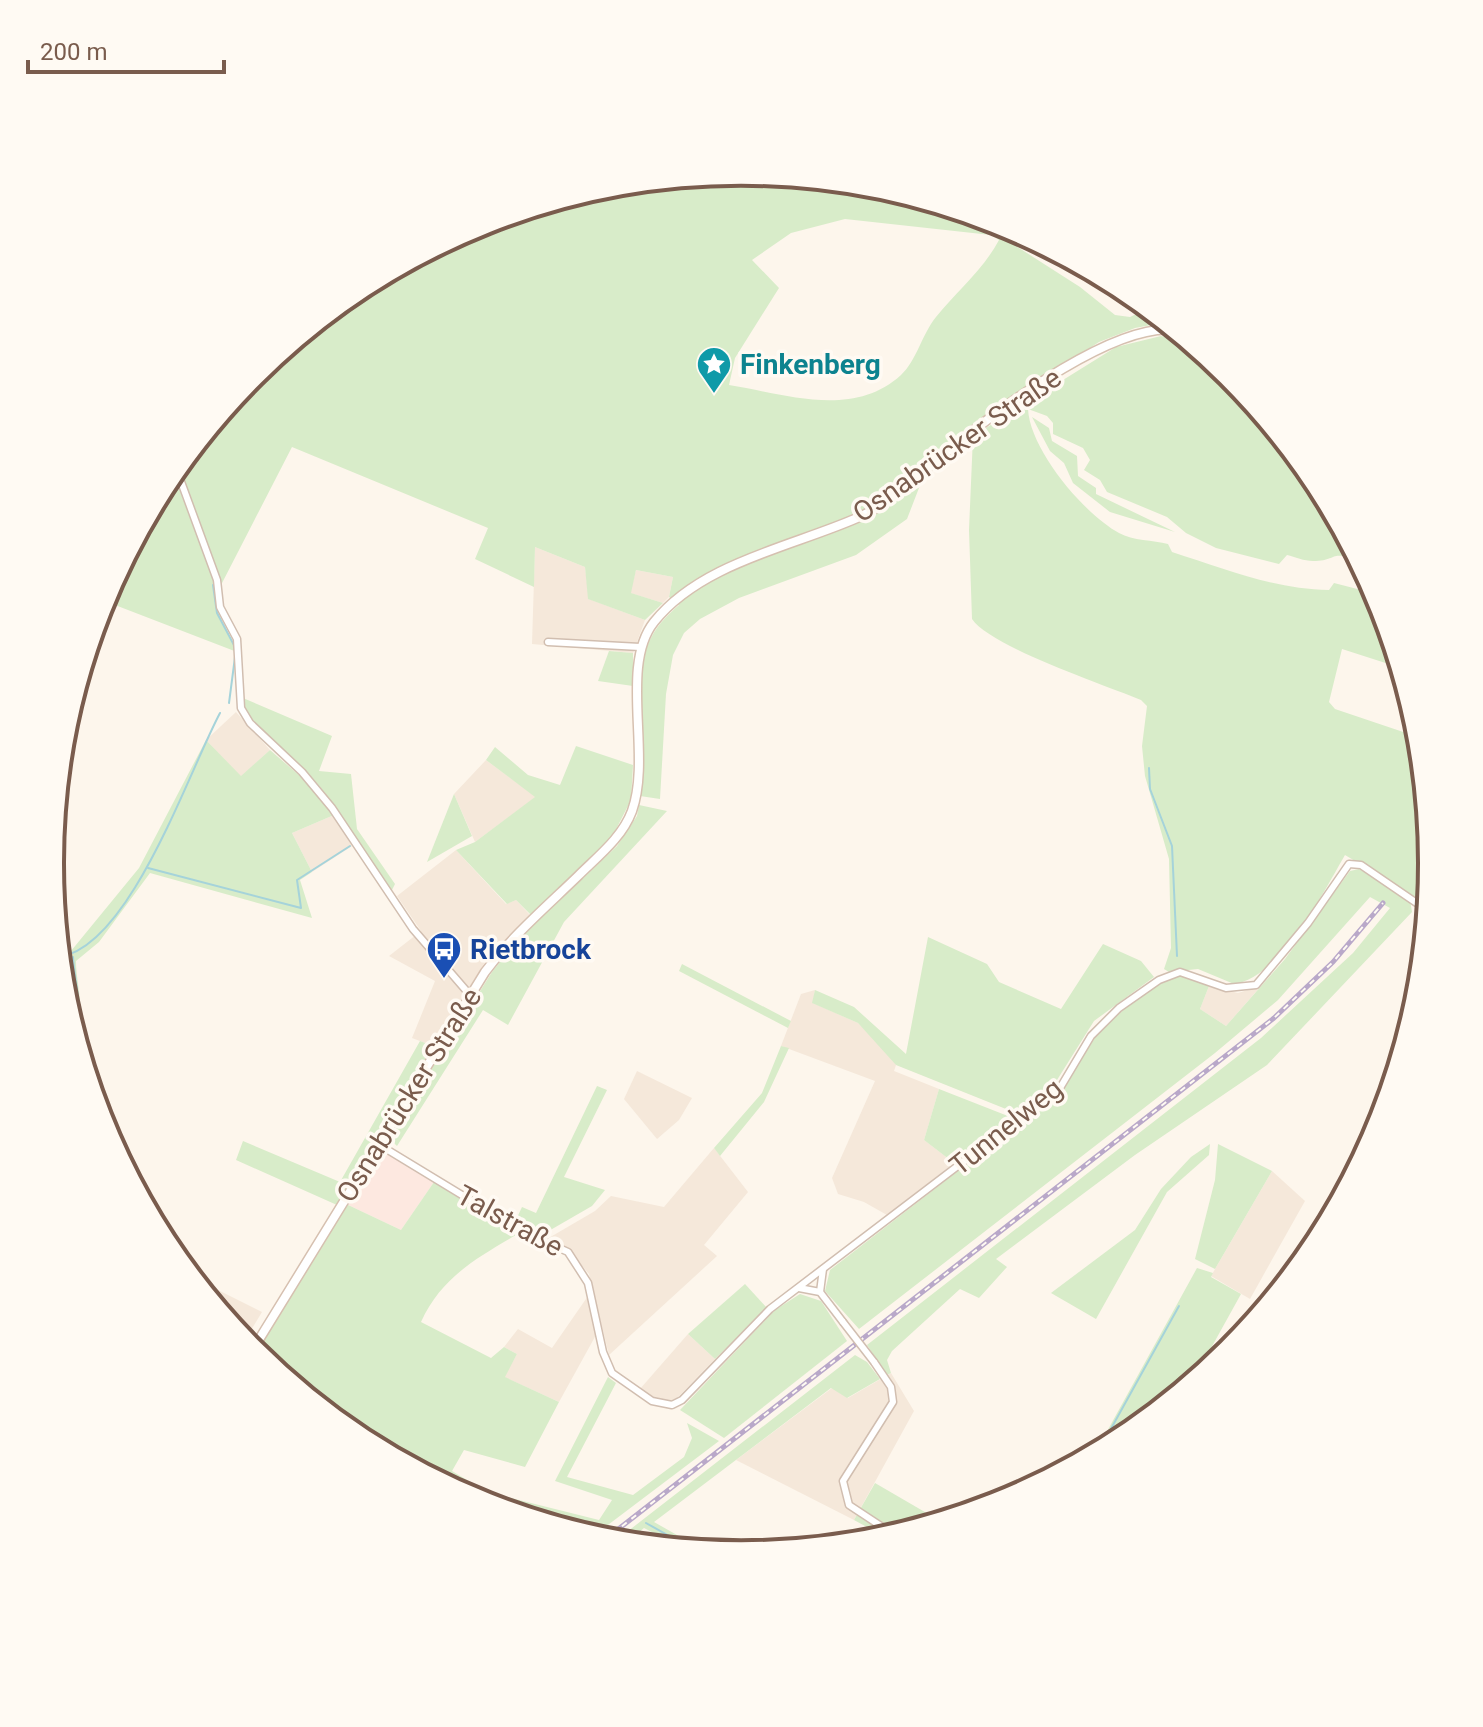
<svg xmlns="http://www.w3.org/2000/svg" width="1483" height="1727" font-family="Roboto,sans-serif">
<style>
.residential{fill:#f5e8da}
.commercial{fill:#fde8e0}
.green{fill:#d8ecc9;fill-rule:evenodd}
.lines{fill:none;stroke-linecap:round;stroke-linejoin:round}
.stream{stroke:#a5d3da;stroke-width:2}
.minor-casing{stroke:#d1beb0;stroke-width:9}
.secondary-casing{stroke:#d6c0b0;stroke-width:11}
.minor{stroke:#fff;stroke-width:6}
.secondary{stroke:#fff;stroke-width:8}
.rail-casing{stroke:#b9a8c9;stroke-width:5}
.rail{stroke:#fffaf3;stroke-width:2;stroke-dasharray:6;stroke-linecap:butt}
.minor-bridge-casing{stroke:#d1beb0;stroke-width:9;stroke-linecap:butt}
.minor-bridge{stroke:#fff;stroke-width:6}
.labels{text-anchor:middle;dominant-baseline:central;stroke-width:7;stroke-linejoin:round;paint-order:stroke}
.culture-label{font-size:28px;font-weight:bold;fill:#0d838f;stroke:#fffaf3;text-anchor:start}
.street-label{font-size:28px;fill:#7a5c4d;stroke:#fffaf3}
.transit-label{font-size:28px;font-weight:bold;fill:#164399;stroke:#fffaf3;text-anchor:start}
.rim{fill:none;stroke:#7a5c4d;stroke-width:4}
</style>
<rect width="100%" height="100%" fill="#fdf6ec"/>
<!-- residential -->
<g class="residential">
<polygon points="535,547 585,567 589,599 645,620 633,653 532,644"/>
<polygon points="636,570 673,577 669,597 663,603 630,593"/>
<polygon points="236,712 270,750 241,777 206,740"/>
<polygon points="486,760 536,797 475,842 454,794"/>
<polygon points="334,815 352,846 312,872 292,833"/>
<polygon points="456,850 506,904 516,900 531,916 490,954 433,1046 412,1038 435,981 389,956 421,931 397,896"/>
<polygon points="1209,986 1238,993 1261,986 1226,1026 1200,1009"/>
<polygon points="815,990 813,1003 858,1023 891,1056 896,1065 894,1071 939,1089 924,1140 954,1163 887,1215 864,1202 838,1194 832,1178 875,1081 781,1046 801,994"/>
<polygon points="637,1071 692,1098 679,1120 657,1139 624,1099"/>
<polygon points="714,1148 748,1192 704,1245 717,1256 609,1355 589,1274 569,1250 547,1239 595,1211 611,1196 664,1207"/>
<polygon points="1272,1171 1305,1201 1250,1299 1211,1276"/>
<polygon points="202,1282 262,1312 245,1340 199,1287"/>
<polygon points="588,1296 596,1335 559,1402 504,1377 517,1354 504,1347 518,1329 552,1348"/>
<polygon points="688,1334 715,1359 674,1401 656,1399 640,1389"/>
<polygon points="891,1373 914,1411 854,1520 736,1460 832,1388 848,1398"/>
</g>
<!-- commercial -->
<polygon class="commercial" points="381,1150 434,1182 401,1230 346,1204"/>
<!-- green -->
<g class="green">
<path d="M 742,172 L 877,185 L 1007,225 L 1011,227 L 1005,239 L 1080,287 L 1115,315 L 1130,317 L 1149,308 L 1167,322 L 1135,328 L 1099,342 L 970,426 L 929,462 L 907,519 L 856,555 L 739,598 L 700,619 L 684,633 L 673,655 L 666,694 L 660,799 L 640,796 L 642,666 C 647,638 658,623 679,605 L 669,597 L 673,577 L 636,570 L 631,593 L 663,603 L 645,620 L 588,599 L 585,567 L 535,547 L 534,587 L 475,559 L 488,528 L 292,447 L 221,585 L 177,466 L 253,374 L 358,288 L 418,256 L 419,265 C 436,231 567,193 607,185 C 651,177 698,176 742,172 ZM 845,219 L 991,235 L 999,240 C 983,270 957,291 936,317 C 922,334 917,360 901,375 C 853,419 785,394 729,385 L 735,358 L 779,288 L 752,260 L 791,233 Z"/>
<path d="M 1161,336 L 1189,341 L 1231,375 L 1317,480 L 1361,563 C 1328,548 1340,561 1313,561 C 1304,561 1295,557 1287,555 L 1279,564 L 1216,548 L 1186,533 L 1167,517 L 1107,492 L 1100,480 L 1084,470 L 1090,460 L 1083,448 L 1053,434 L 1053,423 L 1047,416 L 1028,409 C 1030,450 1084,514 1119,533 C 1133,541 1153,540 1168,544 L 1172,552 C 1225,569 1274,589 1329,590 L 1334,583 L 1365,591 L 1381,601 L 1401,668 L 1342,649 L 1329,702 L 1335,709 L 1421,738 L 1433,864 L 1431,889 L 1420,900 L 1345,855 C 1324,891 1280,978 1234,984 L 1198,969 L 1169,972 L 1164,969 L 1171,948 L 1169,859 L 1145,776 L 1142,746 L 1147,706 L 1141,700 C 1105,685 991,647 972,619 L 969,530 L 973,436 L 1116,347 Z"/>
<polygon points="1032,417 1049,428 1052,441 1077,456 1078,476 1096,488 1096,494 1175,532 1110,512 1073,483 1064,463 1050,451"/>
<polygon points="173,472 213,580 216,608 237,652 102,600"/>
<polygon points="609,651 633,653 633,686 598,681"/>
<path d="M 243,698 L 332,736 L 319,771 L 351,774 L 357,829 L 395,884 L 391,892 C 364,851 340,807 306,771 C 286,750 247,731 243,698 Z"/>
<path d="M 206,740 L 241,776 L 270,750 L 300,776 L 334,815 L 292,833 L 312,872 L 300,880 L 312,918 L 150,873 L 99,942 L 76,961 C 76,985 87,1016 74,1034 L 66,1007 L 64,968 L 60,967 L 59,950 L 71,951 L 139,868 Z"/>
<polygon points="576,746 633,765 631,800 611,839 532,916 516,900 507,904 456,850 475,842 535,797 486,760 495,747 528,775 560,785"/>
<polygon points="454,794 472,836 427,862"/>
<polygon points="639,805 667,811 564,922 508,1025 483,1010 397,1146 391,1140 392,1132 492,972 517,941 617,846 637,816"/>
<polygon points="1359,869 1410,900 1412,912 1267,1065 1135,1155 996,1259 1007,1267 979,1298 960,1289 892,1351 887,1360 891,1373 887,1375 867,1345 1261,1038 1353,953 1390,908 1370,897 1278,1000 1215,1053 859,1329 825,1291 830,1270 1060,1092 1100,1030 1127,1007 1165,980 1177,977 1190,977 1209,986 1200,1009 1226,1026 1285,959 1350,871"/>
<polygon points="928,937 987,964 999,982 1061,1009 1103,944 1141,961 1154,977 1094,1021 1057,1080 1016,1113 896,1065 858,1023 812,1003 815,990 854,1007 906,1054"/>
<polygon points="682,964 791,1021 788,1028 679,971"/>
<polygon points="420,1041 433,1046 337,1205 236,1160 243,1141 340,1182"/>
<polygon points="781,1046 789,1048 764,1102 720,1156 714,1148 762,1093"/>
<polygon points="597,1086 607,1090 564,1177 605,1190 592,1206 540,1236 514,1224 522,1207 536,1213"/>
<polygon points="939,1089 1013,1118 954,1163 924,1140"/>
<polygon points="1210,1144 1209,1155 1167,1192 1096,1319 1051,1293 1135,1230 1161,1189 1191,1157"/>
<polygon points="1218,1144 1272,1171 1215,1269 1195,1259 1215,1180"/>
<path d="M 434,1182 L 516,1235 C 475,1259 441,1278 421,1322 L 491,1358 L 504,1347 L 517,1354 L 505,1377 L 559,1402 L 525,1467 L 464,1450 L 452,1471 L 487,1492 L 599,1520 L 612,1500 L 555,1481 L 608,1377 L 616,1383 L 567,1477 L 633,1495 L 684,1457 L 692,1438 L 687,1423 L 719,1441 L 592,1537 L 476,1502 L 357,1438 L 255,1355 L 346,1204 L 401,1230 Z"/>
<polygon points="1197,1268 1213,1273 1211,1277 1241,1294 1190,1386 1125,1439 1094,1455"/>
<polygon points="745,1284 767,1308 715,1359 688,1334"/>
<polygon points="800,1294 821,1301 847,1341 724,1438 680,1410 775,1310"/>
<polygon points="855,1355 867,1362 880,1379 847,1398 831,1388 654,1522 707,1552 685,1549 644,1528 625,1544 614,1542"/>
<polygon points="875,1483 942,1522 887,1538 854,1520"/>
</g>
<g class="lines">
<!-- stream -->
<g class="stream">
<polyline points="213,585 217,613 235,647"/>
<polyline points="229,703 235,657"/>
<polyline points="1149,768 1150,789 1172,846 1177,956"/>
<polyline points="148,868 301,908 297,880 350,846"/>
<path d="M 59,957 C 130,947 188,773 220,713"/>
<path d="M 73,957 C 74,978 85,1018 74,1033"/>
<polyline points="1097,1454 1179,1306"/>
<polyline points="646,1523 696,1551"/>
</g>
<!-- minor casing -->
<g class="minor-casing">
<g id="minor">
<polyline points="176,468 217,580 220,607 237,639 241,708 250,723 302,772 332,808 413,929 470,995"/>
<polyline points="548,642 640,647"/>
<polyline points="378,1144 521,1231 568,1252 588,1283 603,1352 612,1373 652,1401 672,1405 682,1400 770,1309 1060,1088 1091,1036 1119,1008 1159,980 1180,972 1226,988 1256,985 1308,923 1349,864 1361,865 1421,906 1430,896"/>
<polyline points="799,1288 820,1292 843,1322"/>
<polyline points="820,1292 823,1269"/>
<polyline points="874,1362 891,1387 893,1402 843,1481 849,1505 896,1536"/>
</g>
</g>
<!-- secondary casing -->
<g class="secondary-casing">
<path id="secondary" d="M 252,1351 L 485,972 C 512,936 546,907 578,876 C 597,857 622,838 632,811 C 652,756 619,666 654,622 C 701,563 791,547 857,518 C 896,501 926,467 959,442 C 1006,404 1116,322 1176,330"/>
</g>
<!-- minor -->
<use href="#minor" class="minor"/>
<!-- secondary -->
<use href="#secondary" class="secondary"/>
<!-- rail casing -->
<g class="rail-casing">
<polyline id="rail" points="603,1541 1274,1018 1333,962 1383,903"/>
</g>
<!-- rail -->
<use href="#rail" class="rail"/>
<!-- minor-bridge casing -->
<g class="minor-bridge-casing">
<polyline id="minor-bridge" points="843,1322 874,1362"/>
</g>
<!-- minor-bridge -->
<use href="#minor-bridge" class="minor-bridge"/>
</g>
<!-- icons -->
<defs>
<g id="sight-pin" transform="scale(1.8)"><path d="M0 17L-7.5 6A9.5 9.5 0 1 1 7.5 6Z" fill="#0f9aa8" stroke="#fffaf3"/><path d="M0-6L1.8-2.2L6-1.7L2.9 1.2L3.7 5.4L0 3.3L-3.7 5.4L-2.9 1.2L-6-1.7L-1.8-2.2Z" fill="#fff"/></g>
<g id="bus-pin" transform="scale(1.8)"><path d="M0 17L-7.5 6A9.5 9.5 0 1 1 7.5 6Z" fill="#1a4fb4" stroke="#fffaf3"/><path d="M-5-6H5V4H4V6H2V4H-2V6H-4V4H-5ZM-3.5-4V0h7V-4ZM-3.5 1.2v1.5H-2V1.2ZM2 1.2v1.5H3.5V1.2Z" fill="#fff"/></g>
</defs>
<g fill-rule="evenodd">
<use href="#sight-pin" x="714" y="364"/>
<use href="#bus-pin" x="444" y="949"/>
</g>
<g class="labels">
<!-- culture labels -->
<g class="culture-label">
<text x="740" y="364">Finkenberg</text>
</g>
<!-- street labels -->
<g class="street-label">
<text transform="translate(957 445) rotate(-35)">Osnabrücker Straße</text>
<text transform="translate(409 1095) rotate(-58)">Osnabrücker Straße</text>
<text transform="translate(1006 1127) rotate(-39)">Tunnelweg</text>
<text transform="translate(510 1221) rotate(29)">Talstraße</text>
</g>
<!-- transit labels -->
<g class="transit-label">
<text x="470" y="949">Rietbrock</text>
</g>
</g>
<!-- crop -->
<path d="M0 0H1483V1727H0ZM64 863a677 677 0 1 1 1354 0a677 677 0 1 1-1354 0Z" fill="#fffaf3" fill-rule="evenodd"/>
<path class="rim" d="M64 863a677 677 0 1 1 1354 0a677 677 0 1 1-1354 0Z"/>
<!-- scale -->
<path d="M28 60v12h196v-12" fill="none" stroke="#7a5c4d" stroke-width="4"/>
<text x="40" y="60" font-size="24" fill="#7a5c4d" stroke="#fffaf3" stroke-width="6" paint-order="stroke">200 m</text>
</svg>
